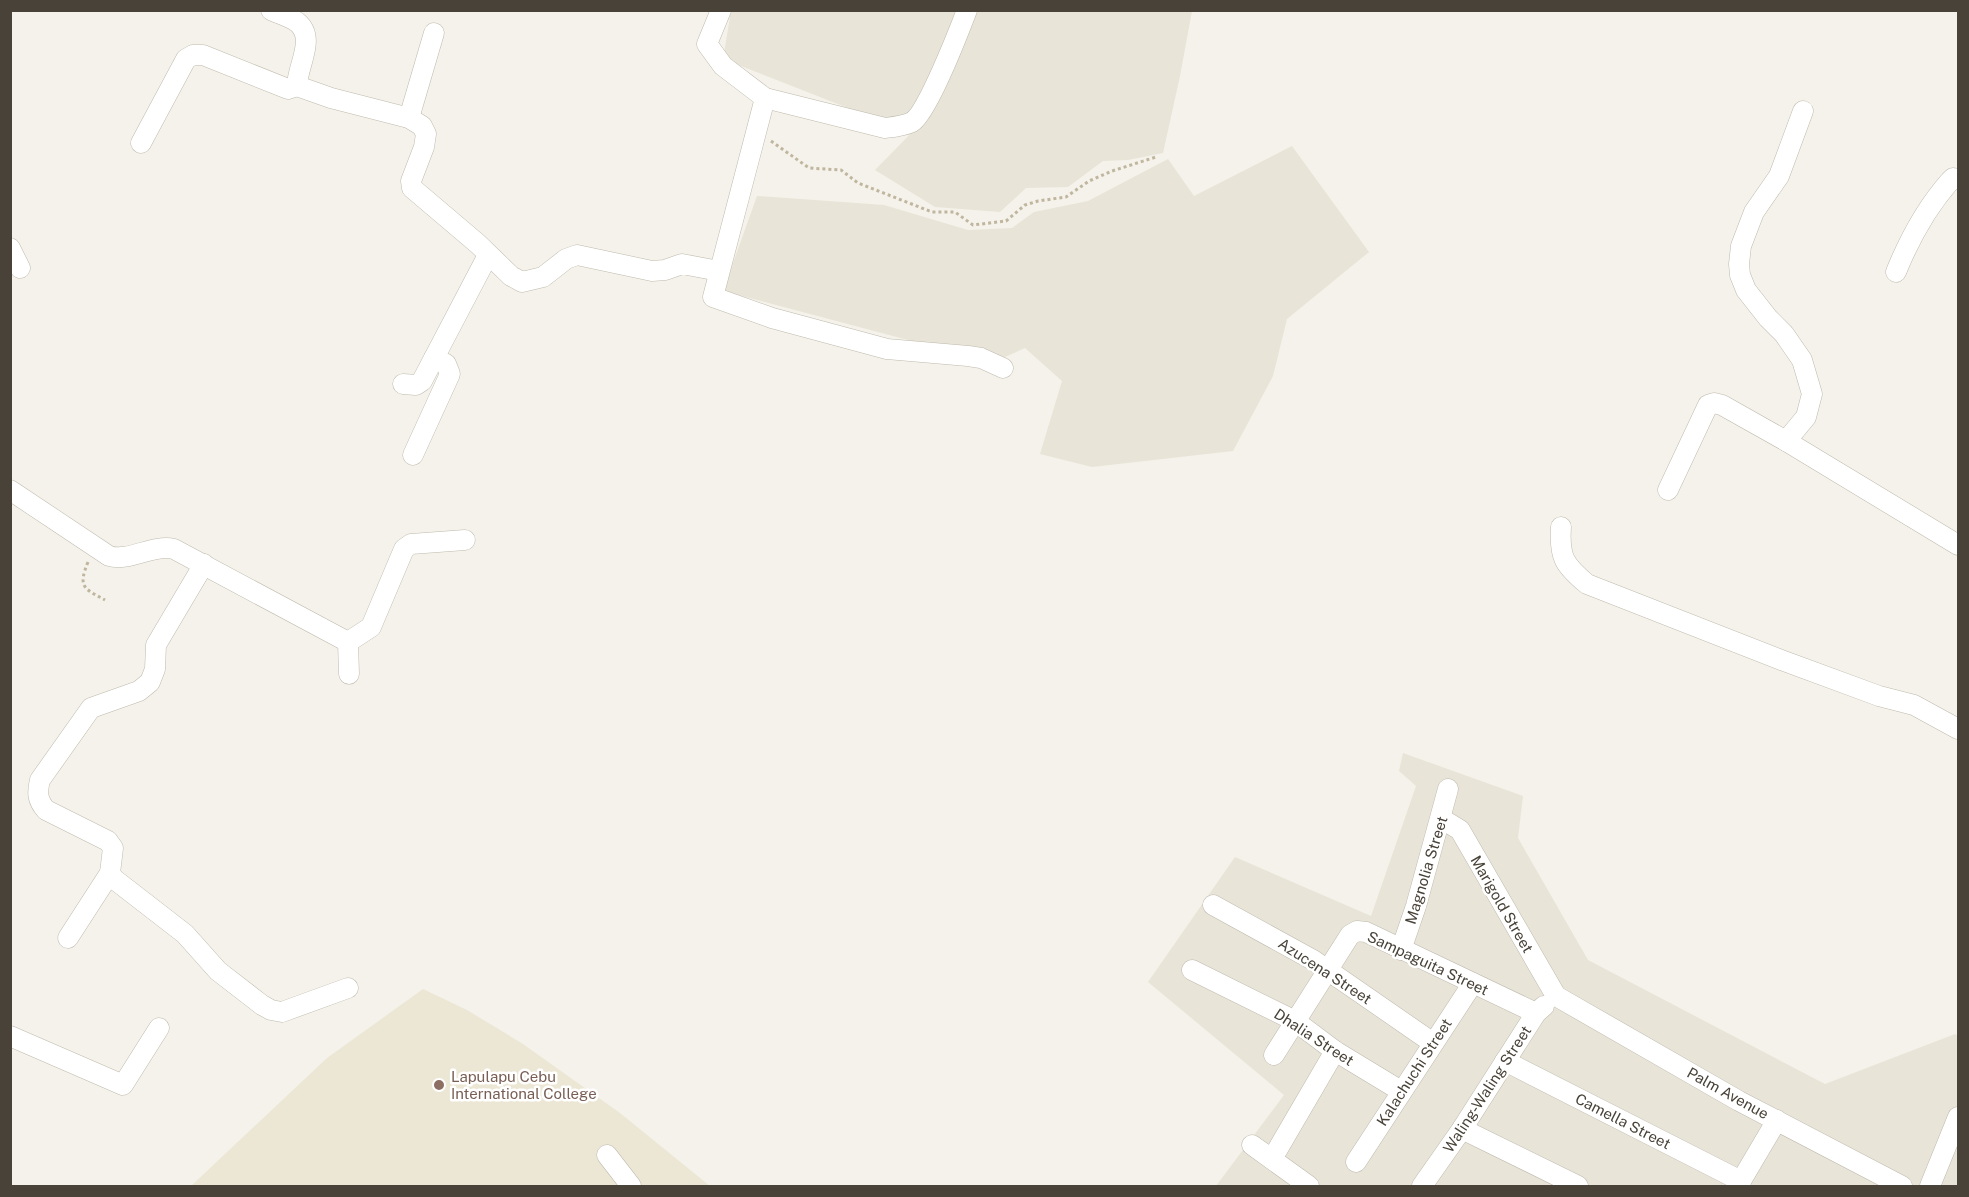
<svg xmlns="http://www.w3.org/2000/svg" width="1969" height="1197" font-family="'Public Sans',sans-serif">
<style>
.residential{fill:#e8e4d8}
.education{fill:#ece7d5}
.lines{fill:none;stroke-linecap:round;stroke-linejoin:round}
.minor-casing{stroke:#bfbaad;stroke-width:21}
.path{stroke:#c0b69f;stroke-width:3;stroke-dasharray:3 3;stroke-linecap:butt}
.minor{stroke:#fff;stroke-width:20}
.education-dot{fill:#8d6e63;stroke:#fff;stroke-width:2}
.labels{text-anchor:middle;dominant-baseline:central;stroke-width:5;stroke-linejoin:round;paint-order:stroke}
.street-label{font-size:15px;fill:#484238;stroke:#fff}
.education-label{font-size:15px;fill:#785e54;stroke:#fff;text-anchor:start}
</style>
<rect width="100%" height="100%" fill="#f4f2ea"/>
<!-- residential -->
<g class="residential">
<polygon points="731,11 960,11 914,112 881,121 723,59"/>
<polygon points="976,11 1192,11 1180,76 1163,153 1128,160 1103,161 1068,187 1026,188 1000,212 935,207 875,170 930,114"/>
<polygon points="1292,146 1369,252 1287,319 1273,376 1233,451 1092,467 1040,454 1062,381 1025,348 1005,357 967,346 923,344 723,291 757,196 884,205 968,230 1012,228 1034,212 1088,201 1168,159 1194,196"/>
<polygon points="1403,753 1523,796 1518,838 1588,960 1825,1084 1955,1034 1958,1036 1958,1186 1216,1186 1284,1095 1148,982 1235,857 1371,916 1416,786 1399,771"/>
</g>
<!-- education -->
<polygon class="education" points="423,989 467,1010 523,1044 620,1113 710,1186 191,1186 327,1058"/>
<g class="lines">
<!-- minor casing -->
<g class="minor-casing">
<g id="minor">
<path d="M 271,10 C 279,14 290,17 297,22 C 317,38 297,66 297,86 L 331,98 L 409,118 L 422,126 L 426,134 L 424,147 L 411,181 L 412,188 L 478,244 L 511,276 L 522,282 L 543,277 L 566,259 L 577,255 L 652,271 L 665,270 L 682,264 L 719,271"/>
<path d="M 721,10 L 707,44 L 723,66 L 765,98 L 885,128 C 894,127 904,126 912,122 C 927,113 959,31 967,10"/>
<polyline points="765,98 713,297 772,318 887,349 968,356 981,358 1003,368"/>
<polyline points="409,118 434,33"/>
<polyline points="141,143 186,59 193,55 203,55 288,89 297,86"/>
<polyline points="10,248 20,268"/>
<path d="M 1896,272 C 1909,240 1927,207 1950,181 L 1953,178 L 1958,179"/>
<polyline points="403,384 416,385 422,381 488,255"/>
<polyline points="1786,441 1806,417 1812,394 1802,360 1784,334 1768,318 1746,290 1740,275 1739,264 1741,246 1754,212 1779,176 1803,111"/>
<polyline points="413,455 450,374 446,364 434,358"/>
<path d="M 10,490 L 109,556 C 130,562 152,544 174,549 L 348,642 L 349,674"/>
<polyline points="1668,490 1708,405 1714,403 1722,405 1786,441 1958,545"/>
<path d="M 1561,527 C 1559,557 1564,565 1587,584 L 1784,661 L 1879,696 L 1914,705 L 1958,729"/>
<path d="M 204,564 L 156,645 L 155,669 L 150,682 L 139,691 L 91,708 L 40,780 C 37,792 37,800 46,810 L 108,841 L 113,848 L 110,873 L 114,879 L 185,934 L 218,971 L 262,1005 L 271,1010 L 282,1012 L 348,988"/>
<polyline points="348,642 371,627 404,549 411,544 465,540"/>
<polyline points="1442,819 1460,830 1556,996"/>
<polyline points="1213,905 1313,960 1433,1043"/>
<polyline points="68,938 110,873"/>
<polyline points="1401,950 1416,906 1448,789"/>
<polyline points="1192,970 1295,1021 1335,1051 1401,1091"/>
<polyline points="1556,996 1739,1101 1902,1186"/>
<polyline points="10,1036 123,1085 159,1028"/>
<polyline points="1274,1055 1350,935 1357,931 1366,932 1536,1013"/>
<polyline points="1505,1061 1741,1181"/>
<polyline points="1462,1129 1578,1186"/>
<polyline points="1252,1145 1309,1186"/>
<polyline points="607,1155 631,1186"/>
<polyline points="1272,1159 1335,1051"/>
<polyline points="1356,1162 1473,983"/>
<polyline points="1422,1186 1462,1129 1536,1013 1544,1006"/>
<polyline points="1738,1186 1777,1120"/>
<polyline points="1930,1186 1958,1117"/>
</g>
</g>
<!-- path -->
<g class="path">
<polyline points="771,141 809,168 841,170 858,183 932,212 955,212 973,225 1006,221 1025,205 1038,201 1066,197 1089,181 1112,171 1156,157"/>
<path d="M 88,562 C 78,587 83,588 105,600"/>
</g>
<!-- minor -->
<use href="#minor" class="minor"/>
</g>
<!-- markers -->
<circle class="education-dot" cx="439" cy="1085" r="6"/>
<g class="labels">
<!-- street labels -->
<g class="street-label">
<text transform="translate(1426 870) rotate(-73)">Magnolia Street</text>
<text transform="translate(1502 904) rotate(60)">Marigold Street</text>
<text transform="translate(1428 963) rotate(25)">Sampaguita Street</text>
<text transform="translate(1325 971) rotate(33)">Azucena Street</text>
<text transform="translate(1314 1037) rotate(33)">Dhalia Street</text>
<text transform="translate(1414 1072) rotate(-57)">Kalachuchi Street</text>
<text transform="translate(1487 1089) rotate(-57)">Waling-Waling Street</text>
<text transform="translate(1728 1093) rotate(29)">Palm Avenue</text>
<text transform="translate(1623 1121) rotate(27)">Camella Street</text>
</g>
<!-- education labels -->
<g class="education-label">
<text x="451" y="1076">Lapulapu Cebu<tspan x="451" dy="17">International College</tspan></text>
</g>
</g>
<!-- border -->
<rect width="1969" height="1197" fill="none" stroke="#484238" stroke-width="24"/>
</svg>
